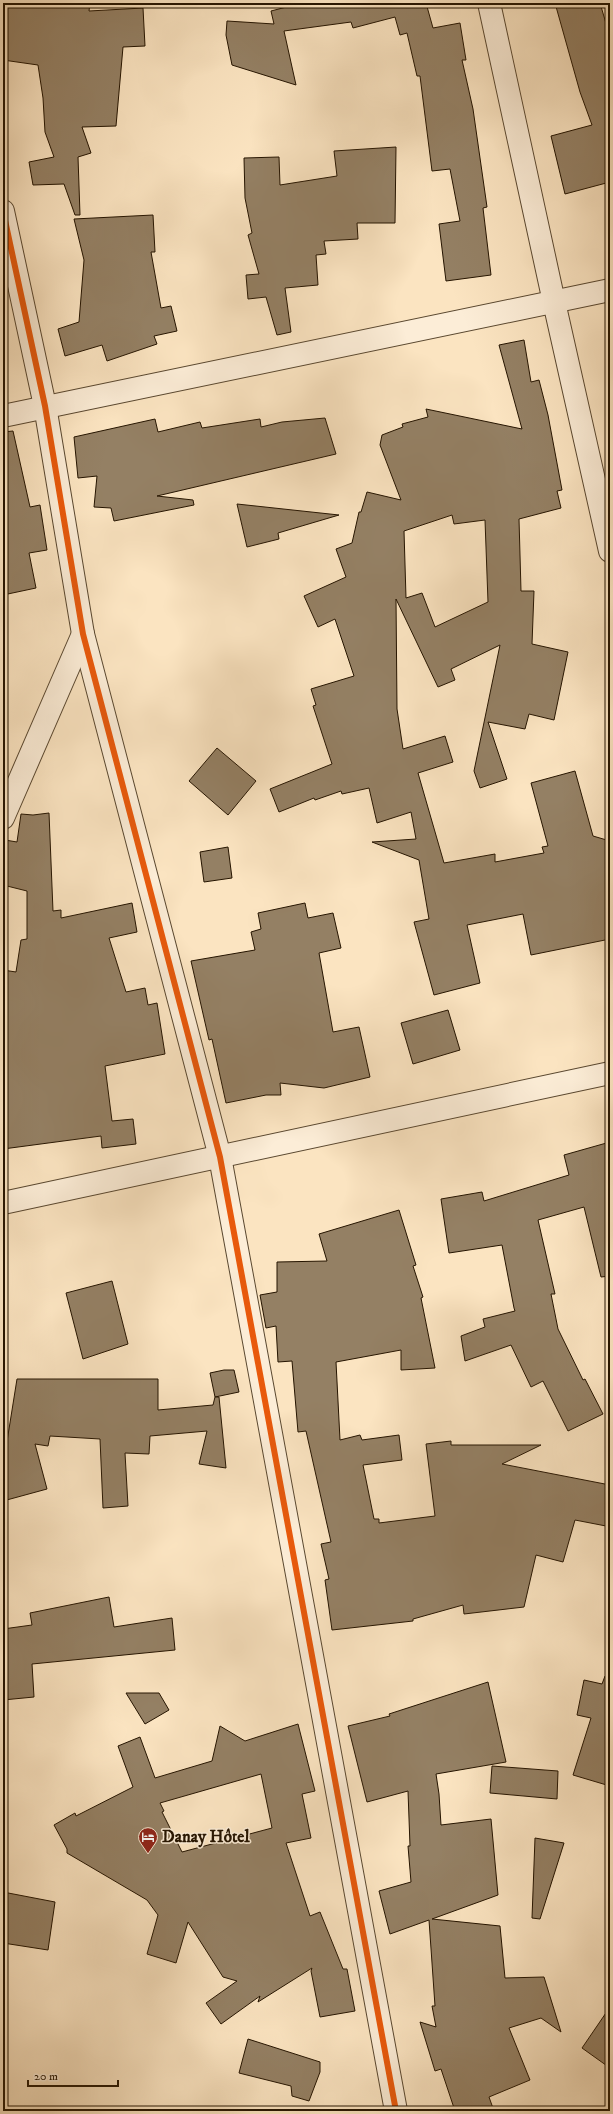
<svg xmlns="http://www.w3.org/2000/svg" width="613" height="2114" font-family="'IM FELL DW Pica',serif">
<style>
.building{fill:#948064;stroke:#251400;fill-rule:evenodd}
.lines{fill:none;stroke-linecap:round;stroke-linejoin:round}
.minor-casing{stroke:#5a4830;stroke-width:24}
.tertiary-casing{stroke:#5a4830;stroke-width:24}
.minor{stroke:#fcedd7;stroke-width:22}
.tertiary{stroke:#fcedd7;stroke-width:22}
.cycleway-casing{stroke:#fcedd7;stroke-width:8}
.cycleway{stroke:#e8590c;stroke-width:6}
.labels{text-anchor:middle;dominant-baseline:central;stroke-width:3;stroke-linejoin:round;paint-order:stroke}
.poi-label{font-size:17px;font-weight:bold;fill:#251400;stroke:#fcedd7;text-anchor:start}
</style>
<rect width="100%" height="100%" fill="#fbe4c1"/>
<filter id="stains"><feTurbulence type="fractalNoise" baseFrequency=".005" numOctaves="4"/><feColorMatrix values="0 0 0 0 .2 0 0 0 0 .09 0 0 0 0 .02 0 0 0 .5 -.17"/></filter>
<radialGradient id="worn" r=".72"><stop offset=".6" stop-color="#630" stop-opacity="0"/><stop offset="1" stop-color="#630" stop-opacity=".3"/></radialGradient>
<!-- building -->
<g class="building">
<polygon points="20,3 90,3 89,11 143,8 145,46 123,47 116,126 82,127 91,153 78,157 80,215 75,215 64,184 33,185 29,162 54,157 45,132 43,98 38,65 3,60 3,6"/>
<polygon points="302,3 426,3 433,28 460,23 466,60 462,60 473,109 487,207 483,208 491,275 446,281 439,224 460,221 450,169 432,171 420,76 417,76 407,33 400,35 395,17 353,28 351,22 284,31 296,85 232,65 226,35 227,21 274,24 271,11"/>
<polygon points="555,3 600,3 610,37 610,182 565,194 551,136 592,125 580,92"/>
<polygon points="396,147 395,223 357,223 358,239 324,241 326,254 316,255 318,285 285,288 291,332 277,335 266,297 248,299 246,275 259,274 248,235 252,233 245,198 244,158 279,157 280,185 337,176 334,151"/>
<polygon points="153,215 155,252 151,252 161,308 171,306 177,331 154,336 157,344 107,361 102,345 65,356 58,329 79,322 84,260 74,219"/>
<path d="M 524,340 L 531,382 L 539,380 L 548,415 L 562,490 L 557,491 L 561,508 L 519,519 L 521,591 L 534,591 L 532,644 L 568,652 L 554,720 L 529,714 L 525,729 L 488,722 L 507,779 L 480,788 L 474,771 L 500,645 L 451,669 L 455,680 L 438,687 L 396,599 L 397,709 L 403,749 L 445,736 L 453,762 L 418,773 L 444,863 L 495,854 L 495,862 L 544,853 L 542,847 L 548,846 L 531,783 L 575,771 L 593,836 L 610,841 L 610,939 L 531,955 L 523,914 L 467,925 L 480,983 L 434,995 L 414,922 L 429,919 L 419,860 L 372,842 L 416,839 L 411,812 L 377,823 L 369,788 L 342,794 L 341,791 L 315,800 L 314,798 L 279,812 L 270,789 L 332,764 L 313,706 L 316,705 L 311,689 L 354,676 L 335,619 L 318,627 L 304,596 L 346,577 L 336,549 L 352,543 L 359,512 L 361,512 L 367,492 L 401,500 L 380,445 L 382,435 L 403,427 L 402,424 L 428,417 L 426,409 L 522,429 L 499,345 ZM 452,515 L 454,524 L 485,520 L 488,602 L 435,627 L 422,593 L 406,598 L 404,531 Z"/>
<polygon points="325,418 336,454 157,496 193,500 194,505 114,521 111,508 94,507 97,476 78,478 74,437 155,419 158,432 200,422 202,428 260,419 261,427 282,422"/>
<polygon points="13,431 30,507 40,505 47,550 29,553 36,588 3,595 3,432"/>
<polygon points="237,504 339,515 278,533 279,539 247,547"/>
<polygon points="217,748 256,781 228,815 189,781"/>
<polygon points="49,813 53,911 61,910 61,918 132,903 137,932 109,938 126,992 145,988 148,1005 157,1003 165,1054 105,1066 112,1121 133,1119 136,1144 102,1148 101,1136 3,1149 3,970 16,972 21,940 27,939 27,891 3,885 3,857 5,840 17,842 21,814 33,815"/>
<polygon points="228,847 232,878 204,882 200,852"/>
<polygon points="305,903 308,918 333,913 341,948 319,953 333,1032 359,1027 370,1077 324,1088 280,1083 281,1095 266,1095 226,1103 212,1039 209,1040 191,961 255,950 251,932 261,929 258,913"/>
<polygon points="448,1010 460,1050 413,1064 401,1023"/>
<polygon points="610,1142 610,1276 601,1277 584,1207 538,1220 555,1294 551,1294 558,1329 583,1380 585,1379 603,1414 568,1431 543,1381 531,1387 511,1345 465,1361 461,1336 485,1327 483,1319 515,1311 514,1308 502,1245 449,1253 441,1199 482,1192 484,1201 569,1175 564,1155"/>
<polygon points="399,1210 416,1265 413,1266 423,1297 421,1298 435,1368 401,1370 401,1350 336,1362 340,1440 360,1435 362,1440 399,1435 402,1460 363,1465 374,1519 379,1519 379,1523 435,1516 426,1444 451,1441 451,1445 541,1445 502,1464 610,1485 610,1505 606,1526 575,1520 563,1562 536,1555 524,1607 464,1614 463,1605 413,1619 413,1621 332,1630 325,1580 329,1579 321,1544 331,1542 306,1431 298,1432 292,1361 278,1362 276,1326 266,1328 260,1295 277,1292 277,1262 327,1261 319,1234"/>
<polygon points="112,1281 128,1344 83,1359 66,1293"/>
<polygon points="224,1370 234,1370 239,1392 215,1397 210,1373"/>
<polygon points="17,1379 158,1379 158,1410 213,1405 215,1397 219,1397 226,1468 199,1464 207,1431 150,1436 149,1454 125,1453 128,1506 103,1508 100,1439 50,1436 48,1446 35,1444 47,1489 3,1501 3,1454 5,1454"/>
<polygon points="109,1597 114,1627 172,1618 175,1650 32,1664 34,1697 3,1700 3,1629 32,1625 30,1613"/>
<polygon points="605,1676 610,1676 610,1786 573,1775 591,1718 577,1715 584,1680 602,1684"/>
<polygon points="488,1682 506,1762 436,1774 439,1794 441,1825 491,1819 498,1895 432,1919 500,1926 505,1978 544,1977 561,2032 541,2018 509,2028 530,2080 489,2097 494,2111 455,2111 441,2069 435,2071 420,2022 436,2027 432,2006 435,2006 429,1920 390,1934 379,1891 411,1882 408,1846 410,1846 408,1791 367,1802 348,1726 390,1716 389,1714"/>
<polygon points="126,1693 159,1693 169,1710 145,1724"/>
<path d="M 298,1724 L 315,1791 L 302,1794 L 311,1838 L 286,1843 L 310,1916 L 320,1912 L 343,1969 L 347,1969 L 355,2011 L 320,2017 L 311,1971 L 312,1968 L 258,2002 L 260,1996 L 221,2024 L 206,2003 L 237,1981 L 223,1977 L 188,1922 L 176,1963 L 147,1954 L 158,1915 L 147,1900 L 67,1853 L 67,1849 L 54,1825 L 75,1813 L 76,1816 L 133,1787 L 118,1746 L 140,1737 L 155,1778 L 212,1761 L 220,1726 L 245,1741 ZM 261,1774 L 272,1828 L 182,1852 L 162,1812 L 164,1811 L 160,1803 Z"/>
<polygon points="492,1766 558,1771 557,1799 490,1793"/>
<polygon points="535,1838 564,1843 540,1919 532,1918"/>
<polygon points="3,1892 55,1902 48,1950 3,1943"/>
<polygon points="610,2007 610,2068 582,2048"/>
<polygon points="248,2039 320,2062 320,2072 309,2101 292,2096 291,2086 239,2073"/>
</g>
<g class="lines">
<!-- minor casing -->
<g class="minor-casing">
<g id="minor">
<polyline points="489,3 554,302 610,551"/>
<polyline points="3,211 45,406 83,634 220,1157 396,2111"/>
<polyline points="3,416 610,290"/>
<polyline points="3,818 83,634"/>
</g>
</g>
<!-- tertiary casing -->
<g class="tertiary-casing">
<polyline id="tertiary" points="3,1203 610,1073"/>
</g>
<!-- minor -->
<use href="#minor" class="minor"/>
<!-- tertiary -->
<use href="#tertiary" class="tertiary"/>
<!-- cycleway casing -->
<g class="cycleway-casing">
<polyline id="cycleway" points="3,211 45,406 83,634 220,1157 396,2111"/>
</g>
<!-- cycleway -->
<use href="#cycleway" class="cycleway"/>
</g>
<!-- icons -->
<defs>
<g id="hotel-pin" transform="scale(1)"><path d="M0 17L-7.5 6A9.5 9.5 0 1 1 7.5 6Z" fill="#8f2418" stroke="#fcedd7"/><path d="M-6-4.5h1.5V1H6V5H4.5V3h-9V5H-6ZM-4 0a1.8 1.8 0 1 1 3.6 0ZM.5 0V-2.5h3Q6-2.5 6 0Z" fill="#fff"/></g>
</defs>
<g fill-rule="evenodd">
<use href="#hotel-pin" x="148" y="1837"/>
</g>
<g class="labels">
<!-- poi labels -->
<g class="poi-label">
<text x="162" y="1837">Danay Hôtel</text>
</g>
</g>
<!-- margin -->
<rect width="613" height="2114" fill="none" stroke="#fbe4c1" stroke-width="16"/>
<rect x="4" y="4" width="605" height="2106" fill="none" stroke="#251400" stroke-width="2"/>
<rect x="8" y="8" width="597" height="2098" fill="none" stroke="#251400"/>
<!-- scale -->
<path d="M28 2080v6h90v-6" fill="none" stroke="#251400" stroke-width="2"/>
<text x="34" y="2080" font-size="12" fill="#251400" stroke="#fcedd7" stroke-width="3" paint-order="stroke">20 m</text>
<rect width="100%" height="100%" filter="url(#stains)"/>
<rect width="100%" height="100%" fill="url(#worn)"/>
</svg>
